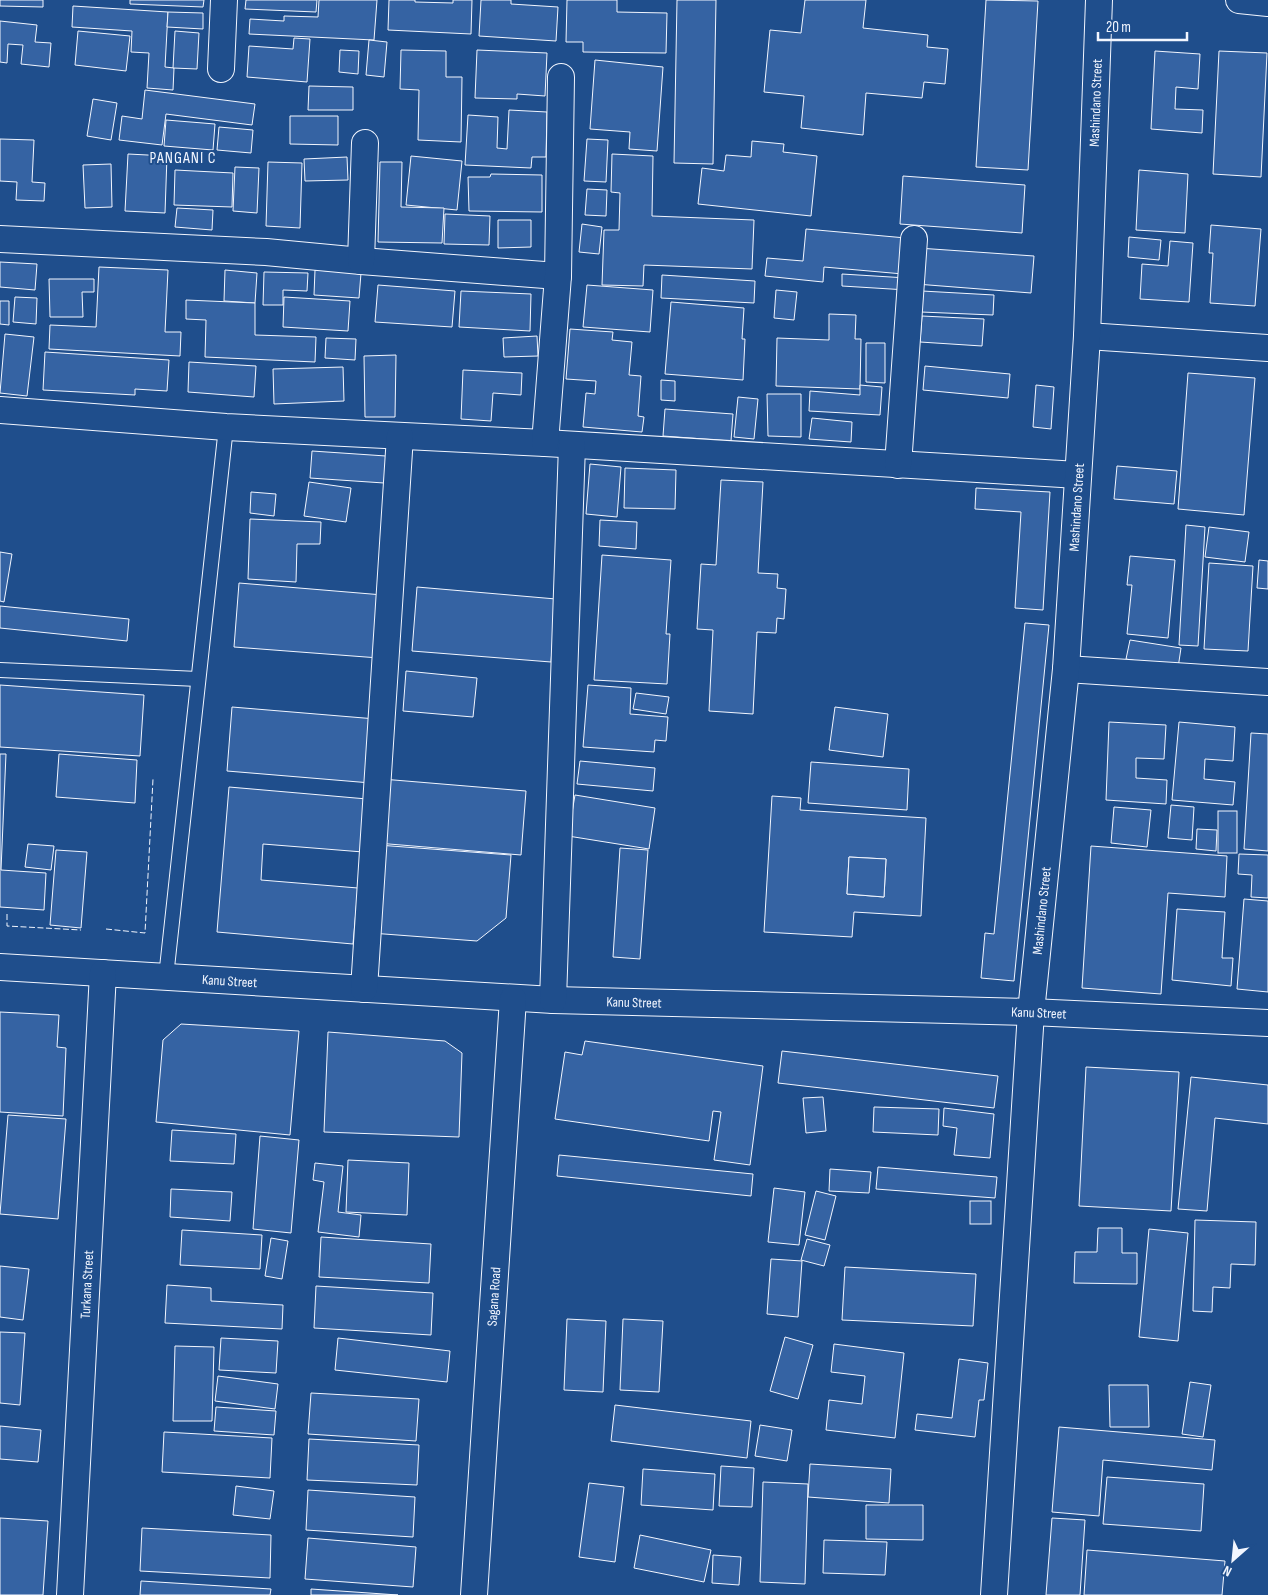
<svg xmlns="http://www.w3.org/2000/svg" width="1268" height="1595" font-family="'Sofia Sans Condensed',sans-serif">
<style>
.building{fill:#3563a3;stroke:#f2f6ff;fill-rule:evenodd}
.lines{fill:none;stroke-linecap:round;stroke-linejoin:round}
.service-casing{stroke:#f2f6ff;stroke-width:16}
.minor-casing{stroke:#f2f6ff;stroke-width:28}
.service{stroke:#1f4e8c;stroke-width:14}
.minor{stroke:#1f4e8c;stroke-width:26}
.fence{stroke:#f2f6ff;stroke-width:1;stroke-dasharray:6 2.5;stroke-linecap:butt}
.labels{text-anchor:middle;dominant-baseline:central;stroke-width:4;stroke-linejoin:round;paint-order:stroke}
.street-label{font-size:14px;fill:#f2f6ff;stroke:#1f4e8c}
.quarter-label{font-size:16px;letter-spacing:1px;fill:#f2f6ff;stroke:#1f4e8c}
</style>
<rect width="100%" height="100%" fill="#1f4e8c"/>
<!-- building -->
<g class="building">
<polygon points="0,0 43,0 43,7 0,6"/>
<polygon points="130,0 204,0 203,7 130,4"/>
<polygon points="246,0 317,0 316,12 245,9"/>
<polygon points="319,0 377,0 374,40 249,34 250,19 284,21 284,16 318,17"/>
<polygon points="389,0 415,0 415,2 453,3 453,0 472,0 471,34 388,30"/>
<polygon points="481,0 511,0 511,4 558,7 556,41 479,36"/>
<polygon points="567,0 617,0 617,12 667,13 666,53 583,52 583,42 566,42"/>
<polygon points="677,0 716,0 713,164 674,163"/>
<polygon points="805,0 866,0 863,28 928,35 927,47 948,49 945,84 924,82 922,98 866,93 863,135 801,128 804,96 764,92 770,30 801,33"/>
<polygon points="986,0 1038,1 1028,170 976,167"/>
<polygon points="73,6 168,12 165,67 174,68 173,90 147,88 149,53 131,52 132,31 72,27"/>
<polygon points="168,12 203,13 203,29 167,27"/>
<polygon points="0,21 37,25 35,42 51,43 49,67 21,64 23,45 8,44 7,63 0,62"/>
<polygon points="78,31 130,36 126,71 75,65"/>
<polygon points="175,31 199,33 197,69 173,68"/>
<polygon points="294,38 310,39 307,82 247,77 249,46 293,49"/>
<polygon points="369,40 387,42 384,77 366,75"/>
<polygon points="340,50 359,51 358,74 339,72"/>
<polygon points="401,50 446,51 446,77 462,77 461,142 418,140 419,90 400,89"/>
<polygon points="477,50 547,53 545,96 517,94 517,99 475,98"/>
<polygon points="1155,51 1200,54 1198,89 1176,87 1175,109 1203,110 1202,133 1151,129"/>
<polygon points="1219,51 1267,53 1261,177 1213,174"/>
<polygon points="595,60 663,67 657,151 629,149 630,132 590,129"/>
<polygon points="309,86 353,87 353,110 308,110"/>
<polygon points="145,90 255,104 252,125 166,114 162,145 119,140 122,116 142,119"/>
<polygon points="93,99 117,103 111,140 87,136"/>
<polygon points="509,110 547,112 546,157 532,157 531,168 465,165 468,115 498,117 497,148 507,149"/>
<polygon points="290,116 338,116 338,145 290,144"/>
<polygon points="166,120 215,124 213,150 164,146"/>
<polygon points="219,127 253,130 251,153 217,150"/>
<polygon points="0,139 34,140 32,182 45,183 44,201 16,200 17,182 0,181"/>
<polygon points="587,139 608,140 606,182 584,181"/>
<polygon points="752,141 784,144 783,152 817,156 811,216 698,204 702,168 724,171 726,155 751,157"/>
<polygon points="128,154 167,156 165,213 125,211"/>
<polygon points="612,154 653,156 652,216 754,220 752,269 644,265 643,286 602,285 604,230 619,230 620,193 611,192"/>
<polygon points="411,156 462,161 457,210 406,205"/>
<polygon points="347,157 348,180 305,181 304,159"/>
<polygon points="268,162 302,163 300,228 266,226"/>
<polygon points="380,162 402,162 401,207 444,208 442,243 378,242"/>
<polygon points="111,164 112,207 85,208 83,165"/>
<polygon points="235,167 259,168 257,213 233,211"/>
<polygon points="175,170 233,173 232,207 174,205"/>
<polygon points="1139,170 1188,174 1185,233 1136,230"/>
<polygon points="491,174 542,175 542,212 469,211 468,177 490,177"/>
<polygon points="903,176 1025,185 1022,233 900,224"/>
<polygon points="587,189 607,190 606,216 585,215"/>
<polygon points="177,208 213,210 212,230 175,227"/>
<polygon points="445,214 490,216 489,245 444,244"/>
<polygon points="498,220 531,220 531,247 498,248"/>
<polygon points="582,224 602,227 599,254 579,252"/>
<polygon points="1211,225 1261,229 1255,306 1210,303 1213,253 1209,253"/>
<polygon points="806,229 906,238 903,274 824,267 823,282 765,276 767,258 803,261"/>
<polygon points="1129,237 1161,240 1159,260 1128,257"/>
<polygon points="1170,241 1193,243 1189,302 1140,299 1142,264 1168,266"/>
<polygon points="918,248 1034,256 1031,293 916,284"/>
<polygon points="0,262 37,264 35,290 0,287"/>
<polygon points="99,267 168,270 165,332 181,332 180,356 49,349 50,325 96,327"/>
<polygon points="225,270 257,273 255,303 224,301"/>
<polygon points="315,270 361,273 359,298 314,295"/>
<polygon points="264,272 308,273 307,291 283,290 283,305 263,305"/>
<polygon points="842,274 907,278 907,290 842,286"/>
<polygon points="662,275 755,281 754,303 661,298"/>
<polygon points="49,279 94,279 94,292 82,292 83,317 50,317"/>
<polygon points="378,285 455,291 452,327 375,322"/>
<polygon points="587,285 653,290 650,332 583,327"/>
<polygon points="776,290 797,292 794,320 774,318"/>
<polygon points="461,291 531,294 530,331 459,327"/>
<polygon points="922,291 994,295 993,315 921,312"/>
<polygon points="15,297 37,298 36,324 13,322"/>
<polygon points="284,297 350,301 348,331 283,327"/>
<polygon points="186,300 255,303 255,335 316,337 315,362 205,357 206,320 186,319"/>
<polygon points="0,301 9,301 9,325 0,324"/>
<polygon points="671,302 744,308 742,339 745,339 743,380 665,374"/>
<polygon points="829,314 856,315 855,339 861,339 860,389 776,386 777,338 829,340"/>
<polygon points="922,316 984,319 982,346 920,342"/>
<polygon points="570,329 613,332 612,340 632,342 629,375 641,376 638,416 644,417 642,432 583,427 586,393 595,394 596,381 566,379"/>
<polygon points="5,334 34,337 27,396 0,393"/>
<polygon points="537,336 538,356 504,357 503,338"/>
<polygon points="326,338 356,339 355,360 325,358"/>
<polygon points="866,343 885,343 885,383 866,382"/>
<polygon points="45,352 169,360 167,391 135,389 135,395 43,390"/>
<polygon points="396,355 395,417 365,417 364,356"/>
<polygon points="189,362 256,366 254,397 188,392"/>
<polygon points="925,366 1010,374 1008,398 923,390"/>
<polygon points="343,367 344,401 274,404 273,369"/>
<polygon points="463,370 522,373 521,395 493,393 491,421 461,419"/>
<polygon points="1188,373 1255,378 1244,515 1178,509"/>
<polygon points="661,380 675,381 675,401 661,400"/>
<polygon points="860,385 882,387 880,415 809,411 810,391 860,395"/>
<polygon points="1036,385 1054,387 1051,429 1033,427"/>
<polygon points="767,394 801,394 801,437 768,436"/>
<polygon points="738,397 758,399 754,439 734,437"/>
<polygon points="665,409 733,414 731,441 663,436"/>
<polygon points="812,418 852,422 851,442 809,439"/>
<polygon points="312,451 386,456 384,483 310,478"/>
<polygon points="590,464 621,467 617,517 586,514"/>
<polygon points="1117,466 1177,471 1174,504 1114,499"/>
<polygon points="625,468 676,470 675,509 624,508"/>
<polygon points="721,480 763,482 758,573 778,574 777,588 786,589 784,619 777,618 776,633 757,632 753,714 709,711 713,630 697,629 701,564 716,565"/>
<polygon points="309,482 351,488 346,522 304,516"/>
<polygon points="976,488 1050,492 1043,610 1015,608 1021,512 975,509"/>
<polygon points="251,492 276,494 274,516 250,513"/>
<polygon points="250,519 321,522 320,544 297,544 296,582 248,579"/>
<polygon points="600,520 637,522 636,549 599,546"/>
<polygon points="1186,525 1205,527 1198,646 1179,645"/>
<polygon points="1209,527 1249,532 1245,562 1205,557"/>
<polygon points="0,552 12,554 4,602 0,601"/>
<polygon points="602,555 671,560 666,634 670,634 667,684 594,680"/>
<polygon points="1130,556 1175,560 1168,638 1127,634 1132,585 1127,585"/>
<polygon points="1259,560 1268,561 1268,589 1257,588"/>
<polygon points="1209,563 1253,566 1248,651 1204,649"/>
<polygon points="239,583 383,595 379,658 234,647"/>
<polygon points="417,587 556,599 551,662 412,651"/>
<polygon points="0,606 129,619 127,641 0,628"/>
<polygon points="1025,623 1049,625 1014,981 981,978 985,933 994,934"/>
<polygon points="1130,640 1181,648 1178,668 1126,659"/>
<polygon points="406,671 477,678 473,717 403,711"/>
<polygon points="0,685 144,695 140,756 0,747"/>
<polygon points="588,685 631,688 630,714 668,717 666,741 655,740 654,752 583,747"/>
<polygon points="636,693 669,697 666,714 633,709"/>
<polygon points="232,707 376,719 371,783 227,771"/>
<polygon points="835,707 888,714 883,757 829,750"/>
<polygon points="1109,722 1166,725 1164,759 1136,758 1136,778 1167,780 1166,804 1106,800"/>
<polygon points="1179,722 1235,727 1233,761 1205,759 1204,779 1235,782 1233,805 1172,800"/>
<polygon points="1251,733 1268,734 1268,851 1244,849"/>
<polygon points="0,754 6,754 1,870 46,873 44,910 0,907"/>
<polygon points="59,754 137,760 135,803 56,797"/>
<polygon points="580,761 655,768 653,791 577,784"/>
<polygon points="811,762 909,769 907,810 808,803"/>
<polygon points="382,779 526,791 521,855 377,843"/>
<polygon points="229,787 367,799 363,852 263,844 261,880 358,888 353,944 217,932"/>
<polygon points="575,795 655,808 649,849 568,836"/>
<path d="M 772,796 L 801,798 L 800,810 L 926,818 L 921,916 L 854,912 L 852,937 L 764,932 ZM 849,857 L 886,859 L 884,897 L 847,894 Z"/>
<polygon points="1171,805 1194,807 1192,840 1168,838"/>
<polygon points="1114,807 1151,810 1147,847 1111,843"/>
<rect x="1218" y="811" width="19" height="42"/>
<polygon points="1197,829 1217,830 1216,851 1196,849"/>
<polygon points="28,844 54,846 51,870 25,867"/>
<polygon points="378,845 511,855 506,918 477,941 371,933"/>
<polygon points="1091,846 1227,856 1225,897 1168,893 1161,994 1082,988"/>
<polygon points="620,848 648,850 640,959 613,957"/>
<polygon points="56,850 87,852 81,928 50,925"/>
<polygon points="1239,854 1268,855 1268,898 1251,897 1252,875 1238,874"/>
<polygon points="849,857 886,859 884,897 847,894"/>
<polygon points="1244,899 1268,901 1268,992 1237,989"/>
<polygon points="1177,909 1225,912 1222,958 1233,958 1231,986 1172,980"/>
<polygon points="0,1012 59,1015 57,1047 66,1048 63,1116 0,1112"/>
<polygon points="181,1024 299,1031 290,1135 156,1122 163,1040"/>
<polygon points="328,1032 445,1041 462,1053 459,1137 324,1132"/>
<polygon points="585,1041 763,1066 750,1165 714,1160 721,1112 713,1111 709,1141 555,1119 565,1052 582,1055"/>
<polygon points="782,1051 998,1076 994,1108 778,1083"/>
<polygon points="1086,1067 1179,1072 1171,1211 1079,1206"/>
<polygon points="1191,1077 1268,1085 1268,1124 1215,1118 1207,1211 1178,1209"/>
<polygon points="823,1097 826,1131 806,1133 803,1098"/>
<polygon points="874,1107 939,1109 938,1135 873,1132"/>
<polygon points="944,1108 994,1114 990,1158 954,1155 957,1128 943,1126"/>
<polygon points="8,1115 66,1119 58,1219 0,1214"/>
<polygon points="172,1130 236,1134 234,1164 170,1161"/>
<polygon points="260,1136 299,1140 291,1233 253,1229"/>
<polygon points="559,1155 753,1174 751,1196 557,1176"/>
<polygon points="348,1160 409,1163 407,1215 346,1212"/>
<polygon points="315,1163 343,1166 338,1212 361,1215 359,1237 318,1232 324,1182 313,1180"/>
<polygon points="878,1167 997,1177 995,1198 876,1189"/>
<polygon points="830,1169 871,1172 869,1193 829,1191"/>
<polygon points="774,1188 805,1192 799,1245 768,1242"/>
<polygon points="171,1189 232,1192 230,1221 170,1217"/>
<polygon points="816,1191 836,1196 825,1240 805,1235"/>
<rect x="970" y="1201" width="21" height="23"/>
<polygon points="1195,1220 1256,1222 1255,1265 1231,1264 1230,1288 1213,1287 1212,1312 1193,1311"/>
<polygon points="1098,1228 1122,1228 1122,1253 1137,1253 1137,1284 1074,1283 1075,1252 1097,1252"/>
<polygon points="1149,1229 1188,1233 1178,1341 1139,1337"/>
<polygon points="182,1230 262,1235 260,1269 180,1265"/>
<polygon points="321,1237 431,1244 429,1283 319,1277"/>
<polygon points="271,1238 288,1241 282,1279 265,1276"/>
<polygon points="807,1239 830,1245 824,1266 801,1260"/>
<polygon points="771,1259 802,1261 798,1317 767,1314"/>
<polygon points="0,1266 29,1269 23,1320 0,1317"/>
<polygon points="845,1267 976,1274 973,1326 842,1320"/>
<polygon points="167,1285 211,1288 211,1301 283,1305 282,1329 165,1323"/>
<polygon points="316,1286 433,1293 431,1335 314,1328"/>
<polygon points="567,1319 606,1321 603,1392 564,1390"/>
<polygon points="623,1319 663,1321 659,1392 620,1390"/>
<polygon points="0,1332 25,1333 20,1405 0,1403"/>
<polygon points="785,1337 813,1345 798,1399 770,1391"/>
<polygon points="221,1338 278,1341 276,1373 219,1370"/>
<polygon points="338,1338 450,1351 447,1382 335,1370"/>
<polygon points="834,1344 904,1353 895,1438 826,1430 829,1400 862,1404 865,1376 831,1372"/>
<polygon points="175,1346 214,1347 212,1421 173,1421"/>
<polygon points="959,1359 988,1363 984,1400 979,1400 975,1437 915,1430 917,1414 952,1418"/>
<polygon points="218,1376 278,1384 275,1409 215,1401"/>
<polygon points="1190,1382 1211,1385 1203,1437 1182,1434"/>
<polygon points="1109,1385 1148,1385 1149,1427 1110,1427"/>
<polygon points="311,1393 419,1399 416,1441 308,1434"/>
<polygon points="615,1405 751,1421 747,1458 611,1441"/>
<polygon points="216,1407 276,1411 274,1435 214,1431"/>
<polygon points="760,1425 792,1430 787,1461 755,1456"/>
<polygon points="0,1426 41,1430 38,1462 0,1459"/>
<polygon points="1059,1427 1215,1440 1212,1470 1103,1460 1099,1516 1052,1512"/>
<polygon points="164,1432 272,1438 270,1478 162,1472"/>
<polygon points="309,1439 419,1445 417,1485 307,1480"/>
<polygon points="810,1464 891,1469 889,1503 808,1497"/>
<polygon points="721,1466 754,1468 752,1507 719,1506"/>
<polygon points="643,1469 715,1474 713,1510 641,1505"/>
<polygon points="1107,1477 1204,1484 1201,1531 1103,1524"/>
<polygon points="763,1482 808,1484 805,1584 760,1582"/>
<polygon points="589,1483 624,1487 615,1562 579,1557"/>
<polygon points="236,1486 274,1491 270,1519 233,1515"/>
<polygon points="308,1490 415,1497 413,1537 306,1530"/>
<polygon points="866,1505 923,1505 923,1540 866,1539"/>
<polygon points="0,1518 48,1521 43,1595 0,1595"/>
<polygon points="1052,1518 1085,1520 1080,1595 1046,1595"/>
<polygon points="142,1528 271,1535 270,1578 140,1571"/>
<polygon points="640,1535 711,1550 704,1582 634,1568"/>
<polygon points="308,1538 416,1547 413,1587 305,1579"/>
<polygon points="824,1540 887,1542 885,1575 823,1573"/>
<polygon points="1087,1550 1225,1561 1222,1595 1084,1595"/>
<polygon points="713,1555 741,1557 739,1585 712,1583"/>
<polygon points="141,1581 271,1589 270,1595 140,1595"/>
<polygon points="311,1589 398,1595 311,1595"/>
</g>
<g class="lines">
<!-- service casing -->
<g class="service-casing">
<g id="service">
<polyline points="0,670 198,679"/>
<polyline points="166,977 226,427"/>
</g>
</g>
<!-- minor casing -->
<g class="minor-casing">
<g id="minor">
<polyline points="1239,0 1268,3"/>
<polyline points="221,69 224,0"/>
<polyline points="0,239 266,252 361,261 558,276"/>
<polyline points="361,261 365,143"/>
<polyline points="1087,336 1268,348"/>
<polyline points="0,410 226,427 545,443 1078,475"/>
<polyline points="545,443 558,276 561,77"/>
<polyline points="898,465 914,239"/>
<polyline points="1066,669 1268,682"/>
<path id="s1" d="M 0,967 L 553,1000 L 1031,1012 L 1268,1023"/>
<polyline points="364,989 400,436"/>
<polyline points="553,1000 572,445"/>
<path id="s2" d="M 70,1595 L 103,973"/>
<path id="s3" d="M 474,1595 L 513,999"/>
<path id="s4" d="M 994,1595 L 1031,1012 L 1066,669 L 1087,336 L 1099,0"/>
</g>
</g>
<!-- service -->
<use href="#service" class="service"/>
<!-- minor -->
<use href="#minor" class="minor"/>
<!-- fence -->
<g class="fence">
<polyline points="7,914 7,926 81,930"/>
<polyline points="106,929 145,933 153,779"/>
</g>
</g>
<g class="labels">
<!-- street labels -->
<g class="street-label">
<text stroke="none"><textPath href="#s4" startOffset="1496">Mashindano Street</textPath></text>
<text stroke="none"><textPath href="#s4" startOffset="1091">Mashindano Street</textPath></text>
<text stroke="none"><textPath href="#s4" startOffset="686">Mashindano Street</textPath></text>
<text stroke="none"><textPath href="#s1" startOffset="230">Kanu Street</textPath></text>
<text stroke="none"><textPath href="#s1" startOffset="635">Kanu Street</textPath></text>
<text stroke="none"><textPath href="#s1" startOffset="1040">Kanu Street</textPath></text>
<text stroke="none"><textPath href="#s2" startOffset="311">Turkana Street</textPath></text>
<text stroke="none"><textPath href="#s3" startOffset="299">Sagana Road</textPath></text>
</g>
<!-- quarter labels -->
<g class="quarter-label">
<text x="183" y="158">PANGANI C</text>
</g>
</g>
<!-- north arrow -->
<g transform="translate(1233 1560) rotate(207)" stroke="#1f4e8c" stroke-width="4" paint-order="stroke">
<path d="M0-4L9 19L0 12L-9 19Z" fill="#f2f6ff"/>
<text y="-8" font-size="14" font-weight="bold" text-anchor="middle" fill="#f2f6ff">N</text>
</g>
<!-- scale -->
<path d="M1098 32v8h89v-8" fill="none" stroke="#f2f6ff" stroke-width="2.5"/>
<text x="1106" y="32" font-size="15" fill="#f2f6ff" stroke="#1f4e8c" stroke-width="4" paint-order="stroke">20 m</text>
</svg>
